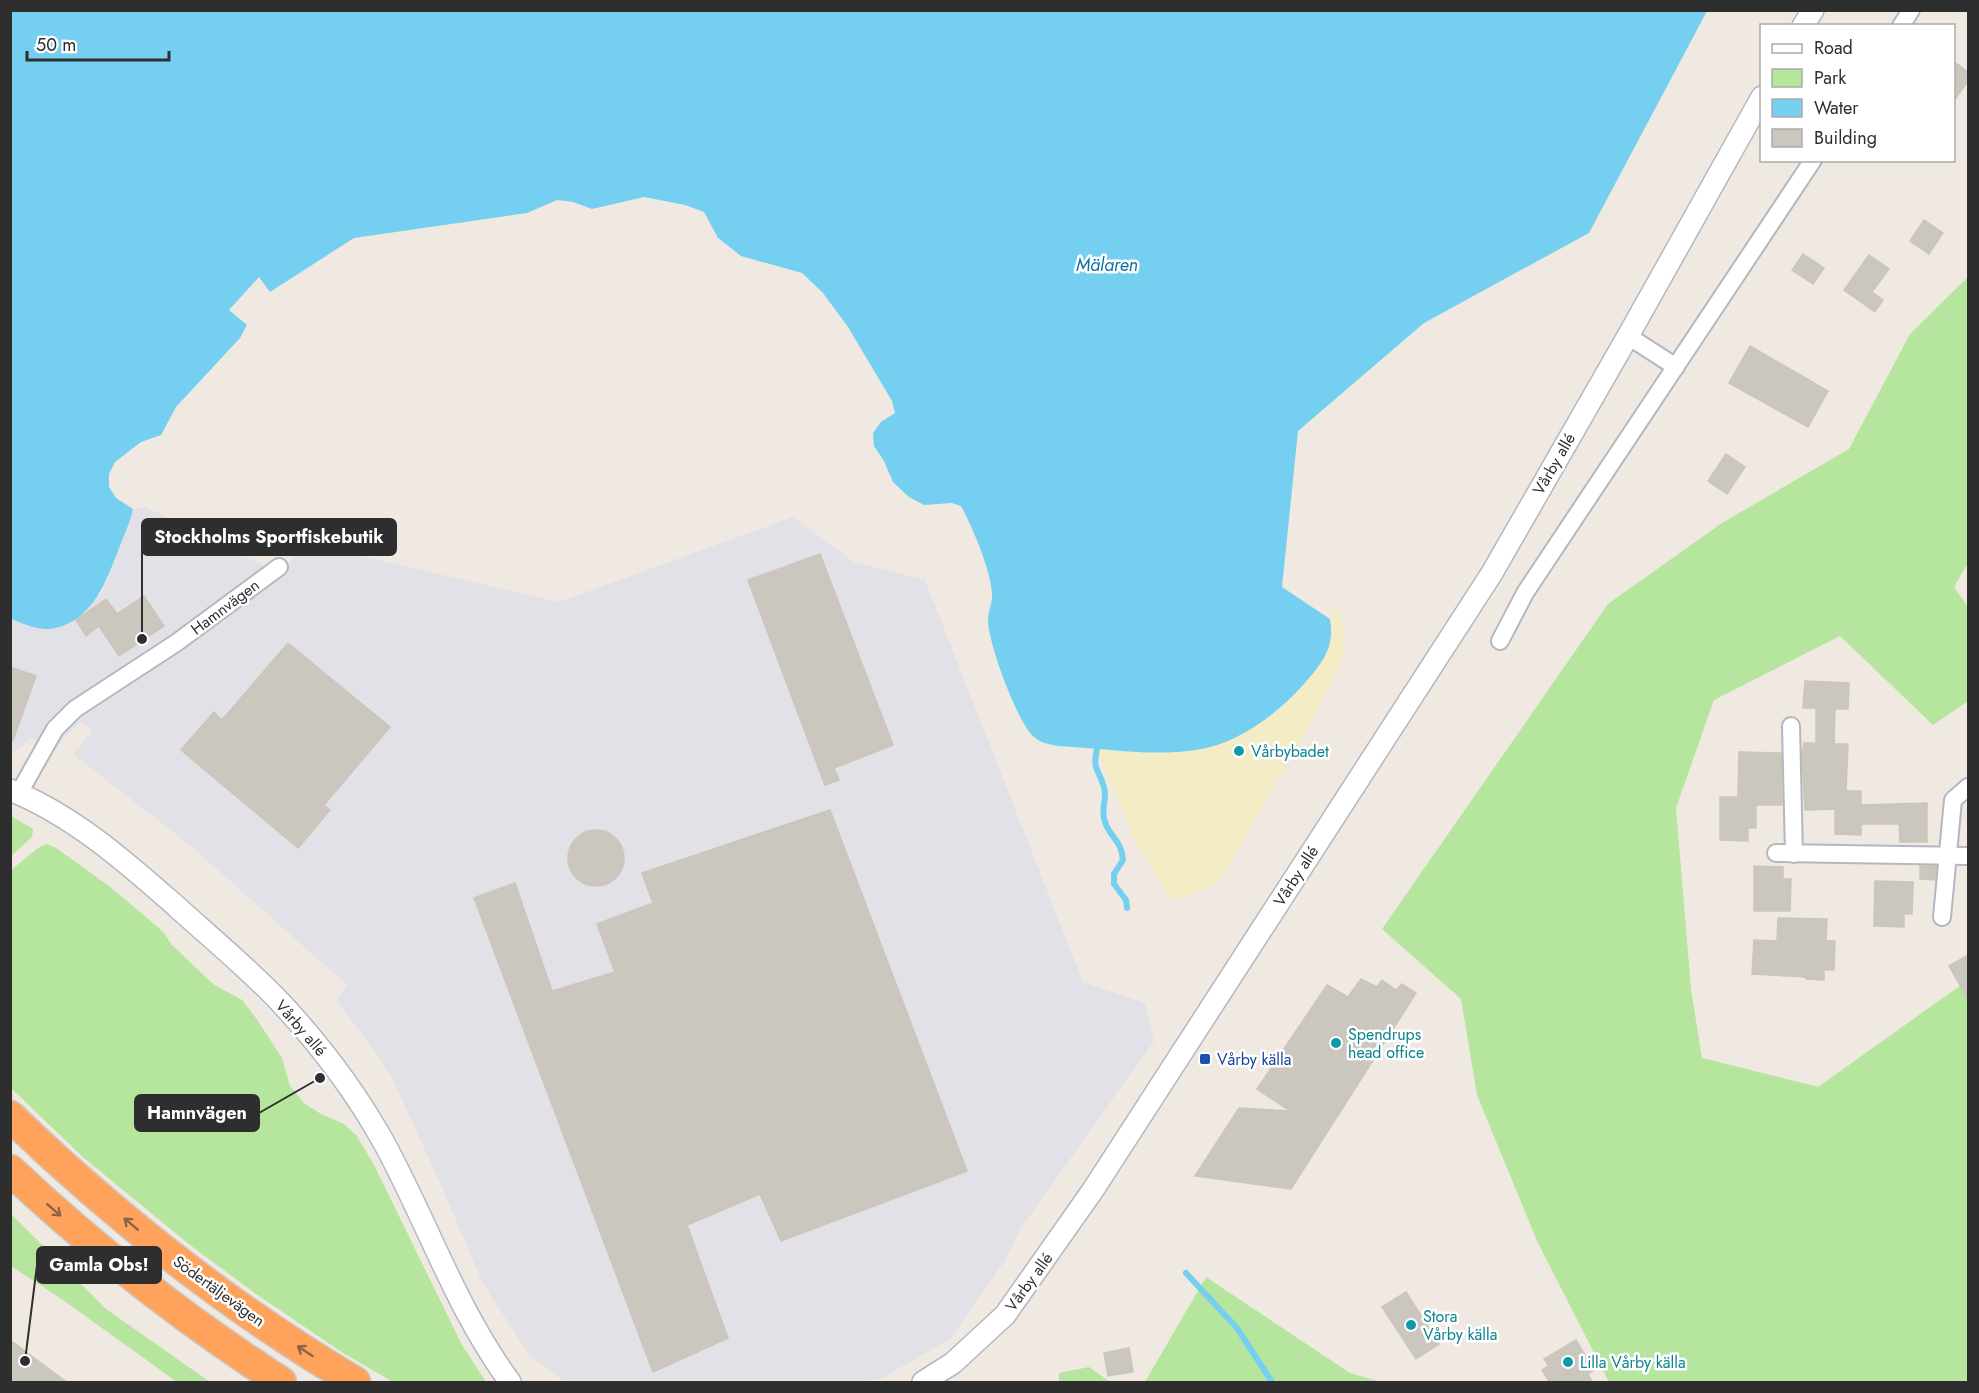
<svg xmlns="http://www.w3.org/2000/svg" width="1979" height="1393" font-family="Jost,sans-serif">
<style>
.industrial{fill:#e3e1e8}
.green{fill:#b6e59e}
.sand{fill:#f3ecc5}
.water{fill:#75cff0}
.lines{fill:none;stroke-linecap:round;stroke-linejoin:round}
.stream{stroke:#75cff0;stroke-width:6}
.building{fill:#cbc7bf;stroke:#cbc5ba;stroke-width:1.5}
.minor-casing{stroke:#b4b7c1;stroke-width:20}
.tertiary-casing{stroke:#b4b7c1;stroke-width:24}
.motorway-casing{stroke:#c9c9c9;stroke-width:33}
.minor{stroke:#fff;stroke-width:16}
.tertiary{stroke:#fff;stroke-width:21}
.motorway{stroke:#ffa35c;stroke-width:30}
.oneway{stroke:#8c6343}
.culture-dot{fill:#0f9aa8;stroke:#fff;stroke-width:2}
.transit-dot{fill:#1a4fb4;stroke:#fff;stroke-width:2}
.labels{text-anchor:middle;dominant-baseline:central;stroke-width:5;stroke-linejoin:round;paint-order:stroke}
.street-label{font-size:16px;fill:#2e2e2e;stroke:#fff}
.culture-label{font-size:16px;fill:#0d838f;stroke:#fff;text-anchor:start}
.transit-label{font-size:16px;fill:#164399;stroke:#fff;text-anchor:start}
.water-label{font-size:18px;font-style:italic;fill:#0d6fa3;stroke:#fff}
.leader{fill:none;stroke:#2e2e2e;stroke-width:2}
.callout-dot{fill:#2e2e2e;stroke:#fff;stroke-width:2}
.callout{fill:#2e2e2e;stroke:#2e2e2e;stroke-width:2}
.callout-label{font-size:18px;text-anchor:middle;font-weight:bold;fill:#fff}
</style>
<rect width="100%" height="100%" fill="#efe9e1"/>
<!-- industrial -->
<polygon class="industrial" points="146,507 284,576 301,542 559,602 793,517 854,562 925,580 1083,982 1145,1003 1154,1041 1021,1228 1004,1262 950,1339 884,1377 867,1382 565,1382 530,1356 483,1284 444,1192 392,1078 376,1053 336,1000 348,986 192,847 73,754 92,731 82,722 63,738 56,748 32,738 11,754 11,619 41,629 74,621 85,611 104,589 133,509"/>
<!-- green -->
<g class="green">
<polygon points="1968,277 1968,563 1954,587 1968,607 1968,701 1933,725 1840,636 1714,700 1676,808 1691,989 1702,1058 1818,1087 1968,980 1968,1382 1609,1382 1537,1241 1477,1095 1461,999 1382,929 1608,604 1722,523 1849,449 1910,334"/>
<polygon points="11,816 33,829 32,837 11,856"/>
<polygon points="47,844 56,848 109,886 146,917 163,932 172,945 213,984 242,1000 256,1018 282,1058 290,1086 304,1103 321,1114 344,1124 356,1135 374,1165 462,1345 486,1382 393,1382 343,1353 256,1294 190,1245 84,1158 11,1088 11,870 38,848"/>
<polygon points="10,1213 106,1309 210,1382 177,1382 63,1300 11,1266"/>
<polygon points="1206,1277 1350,1373 1381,1382 1145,1382"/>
<polygon points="1089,1367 1110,1382 1059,1382 1059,1373"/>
</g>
<!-- sand -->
<polygon class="sand" points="1338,603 1346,643 1333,681 1299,743 1218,883 1191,895 1172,900 1135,841 1097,749 1169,752 1198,750 1235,738 1277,712 1320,665 1328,649 1332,633 1330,619"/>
<!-- water -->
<path class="water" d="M 11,10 L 1707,10 L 1707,11 L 1589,233 L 1424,323 L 1298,431 L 1282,587 L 1330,619 C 1335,648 1322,663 1304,684 C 1276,715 1238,744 1196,750 C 1151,757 1103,748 1058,746 C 1048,744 1040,743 1033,736 C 1017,721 988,643 988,620 C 988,611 993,602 992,593 C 991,571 972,526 961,506 L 952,503 L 924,505 L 909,497 L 893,482 L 884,461 L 874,446 L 873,433 L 881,422 L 895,413 L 892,401 L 848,327 L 823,293 L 802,273 L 741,256 L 718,238 L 704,212 L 685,205 L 644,197 L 592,209 L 573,202 L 557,200 L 527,213 L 354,238 L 270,292 L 259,277 L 229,310 L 247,325 L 240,338 L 176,407 L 161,435 L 141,442 L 115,462 L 109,474 L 109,487 L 116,498 L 133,509 C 130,523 124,535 119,548 C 107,580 93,620 55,628 C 41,632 24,624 11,619 Z"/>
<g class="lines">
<!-- stream -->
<g class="stream">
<path d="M 1097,749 C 1096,754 1094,762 1096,767 C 1099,776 1105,784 1105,794 C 1105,804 1101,812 1105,822 C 1111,839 1121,839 1123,860 L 1114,874 L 1114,884 L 1126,900 L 1127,908"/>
<polyline points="1186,1273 1237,1328 1272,1382"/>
</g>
</g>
<!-- building -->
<g class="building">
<polygon points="1953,61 1968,72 1968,81 1953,102"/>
<polygon points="1924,220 1943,233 1929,254 1910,241"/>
<polygon points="1803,254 1824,268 1813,284 1792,270"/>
<polygon points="1869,255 1889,269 1872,292 1883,300 1875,312 1844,290"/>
<polygon points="1750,346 1828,391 1808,427 1729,383"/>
<polygon points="1726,454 1745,467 1727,494 1708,481"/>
<polygon points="820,554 893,745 834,768 839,780 825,785 748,580"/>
<polygon points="144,596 164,626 119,656 99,626 86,636 76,620 106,599 117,614"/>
<polygon points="288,643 390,727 324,805 330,810 298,848 181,750 214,712 222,720"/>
<polygon points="10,667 36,676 13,740 10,740"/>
<polygon points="1805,681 1849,683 1848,709 1835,709 1834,744 1848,744 1846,791 1861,791 1861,805 1927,803 1927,842 1900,842 1899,824 1861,824 1861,835 1835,834 1835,809 1805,810 1802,754 1804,743 1816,743 1816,708 1803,708"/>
<polygon points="1739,752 1781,753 1782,805 1756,805 1756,828 1748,828 1748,841 1720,840 1720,797 1738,797"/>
<polygon points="830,810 967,1171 781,1241 760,1194 687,1225 728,1338 653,1372 474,898 515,883 552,991 615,972 597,924 653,903 642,873"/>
<circle cx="596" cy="858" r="28"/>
<polygon points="1754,866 1783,867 1783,879 1791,879 1790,911 1754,911"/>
<polygon points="1920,866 1936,866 1935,880 1920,879"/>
<polygon points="1875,881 1913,882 1912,914 1904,914 1904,927 1874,926"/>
<polygon points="1778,918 1827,919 1826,941 1835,941 1834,970 1824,970 1824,980 1806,979 1806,977 1752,974 1754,940 1777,941"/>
<polygon points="1968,955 1968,999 1949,966"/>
<polygon points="1361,979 1377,987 1382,980 1396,990 1402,984 1416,993 1291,1189 1195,1176 1239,1108 1290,1111 1257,1089 1327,985 1348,997"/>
<polygon points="1406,1292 1439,1344 1416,1359 1382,1307"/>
<polygon points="10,1340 68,1383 10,1383"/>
<polygon points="1576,1340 1594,1370 1588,1374 1593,1383 1550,1383 1542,1370 1549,1366 1544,1359"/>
<polygon points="1129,1348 1133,1372 1108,1376 1104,1353"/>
</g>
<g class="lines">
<!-- minor casing -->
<g class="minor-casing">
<g id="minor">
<polyline points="1901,26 1911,10"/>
<polyline points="1628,336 1676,367"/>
<polyline points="1500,641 1525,593 1813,160"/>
<polyline points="1791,726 1794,854"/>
<polyline points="19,793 55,729 75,709 176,643 279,567"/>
<polyline points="1776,853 1968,856"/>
<polyline points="1942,917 1953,800 1968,787"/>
</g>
</g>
<!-- tertiary casing -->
<g class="tertiary-casing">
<g id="tertiary">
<polyline points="1803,26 1813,10"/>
<path d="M 10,790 C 73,815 127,863 177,907 C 211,938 249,969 281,1003 C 320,1045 355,1091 383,1141 C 427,1221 456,1309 510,1382"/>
<polyline points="923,1382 953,1363 1005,1315 1093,1190 1492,573 1628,336 1762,97"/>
</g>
</g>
<!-- motorway casing -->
<g class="motorway-casing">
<g id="motorway">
<path d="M 10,1116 C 115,1217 230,1308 355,1382"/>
<path d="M 10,1170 C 94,1249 185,1320 281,1382"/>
</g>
</g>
<!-- minor -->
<use href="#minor" class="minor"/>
<!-- tertiary -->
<use href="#tertiary" class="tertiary"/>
<!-- motorway -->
<use href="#motorway" class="motorway"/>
</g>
<!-- one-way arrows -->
<defs><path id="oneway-shaft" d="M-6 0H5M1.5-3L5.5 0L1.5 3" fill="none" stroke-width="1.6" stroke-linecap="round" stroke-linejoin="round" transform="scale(1.5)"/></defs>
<g class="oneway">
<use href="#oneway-shaft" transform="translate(54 1210) rotate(41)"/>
<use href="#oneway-shaft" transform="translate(131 1224) rotate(-140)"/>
<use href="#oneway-shaft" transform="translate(305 1351) rotate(-147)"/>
</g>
<!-- markers -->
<g class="culture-dot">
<circle cx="1239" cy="751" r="6"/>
<circle cx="1336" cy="1043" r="6"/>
<circle cx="1411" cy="1325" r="6"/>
<circle cx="1568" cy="1362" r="6"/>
</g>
<rect class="transit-dot" x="1199" y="1053" width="12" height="12" rx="3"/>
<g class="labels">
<!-- street labels -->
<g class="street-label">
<text transform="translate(1554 464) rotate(-60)">Vårby allé</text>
<text transform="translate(225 607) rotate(-37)">Hamnvägen</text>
<text transform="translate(1296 876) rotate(-57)">Vårby allé</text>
<text transform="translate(301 1028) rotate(49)">Vårby allé</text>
<text transform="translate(1029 1282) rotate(-54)">Vårby allé</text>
<text transform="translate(219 1291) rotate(36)">Södertäljevägen</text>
</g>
<!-- culture labels -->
<g class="culture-label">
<text x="1251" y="751">Vårbybadet</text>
<text x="1348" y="1034">Spendrups<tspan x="1348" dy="18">head office</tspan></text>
<text x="1423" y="1316">Stora<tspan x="1423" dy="18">Vårby källa</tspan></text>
<text x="1580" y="1362">Lilla Vårby källa</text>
</g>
<!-- transit labels -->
<g class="transit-label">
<text x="1217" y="1059">Vårby källa</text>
</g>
<!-- water labels -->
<g class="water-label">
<text x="1107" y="265">Mälaren</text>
</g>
</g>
<!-- callouts -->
<path class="leader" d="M142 639L142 537M320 1078L259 1113M25 1361L37 1265"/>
<g class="callout-dot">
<circle cx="142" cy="639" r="6"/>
<circle cx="320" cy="1078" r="6"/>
<circle cx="25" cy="1361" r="6"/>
</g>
<g class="callout">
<rect x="142" y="519" width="254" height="36" rx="6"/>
<rect x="135" y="1095" width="124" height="36" rx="6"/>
<rect x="37" y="1247" width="124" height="36" rx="6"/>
</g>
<g class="callout-label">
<text x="269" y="543">Stockholms Sportfiskebutik</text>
<text x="197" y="1119">Hamnvägen</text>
<text x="99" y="1271">Gamla Obs!</text>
</g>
<!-- border -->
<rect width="1979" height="1393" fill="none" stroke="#2e2e2e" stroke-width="24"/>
<!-- legend -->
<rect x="1760" y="24" width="195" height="138" fill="#ffffff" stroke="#ababab" stroke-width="1.5"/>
<rect x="1772" y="44" width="30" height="9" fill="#ffffff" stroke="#ababab" stroke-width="1.5"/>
<text x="1814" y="54" font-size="18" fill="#2e2e2e">Road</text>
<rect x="1772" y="69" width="30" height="18" fill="#b6e59e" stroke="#ababab" stroke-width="1.5"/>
<text x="1814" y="84" font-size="18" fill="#2e2e2e">Park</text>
<rect x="1772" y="99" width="30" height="18" fill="#75cff0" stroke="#ababab" stroke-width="1.5"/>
<text x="1814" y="114" font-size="18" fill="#2e2e2e">Water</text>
<rect x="1772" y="129" width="30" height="18" fill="#cbc7bf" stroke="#ababab" stroke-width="1.5"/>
<text x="1814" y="144" font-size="18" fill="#2e2e2e">Building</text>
<!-- scale -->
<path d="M27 51v9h142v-9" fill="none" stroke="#2e2e2e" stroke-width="3"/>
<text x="36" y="51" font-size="18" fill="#2e2e2e" stroke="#ffffff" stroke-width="4.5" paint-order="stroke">50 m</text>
</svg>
